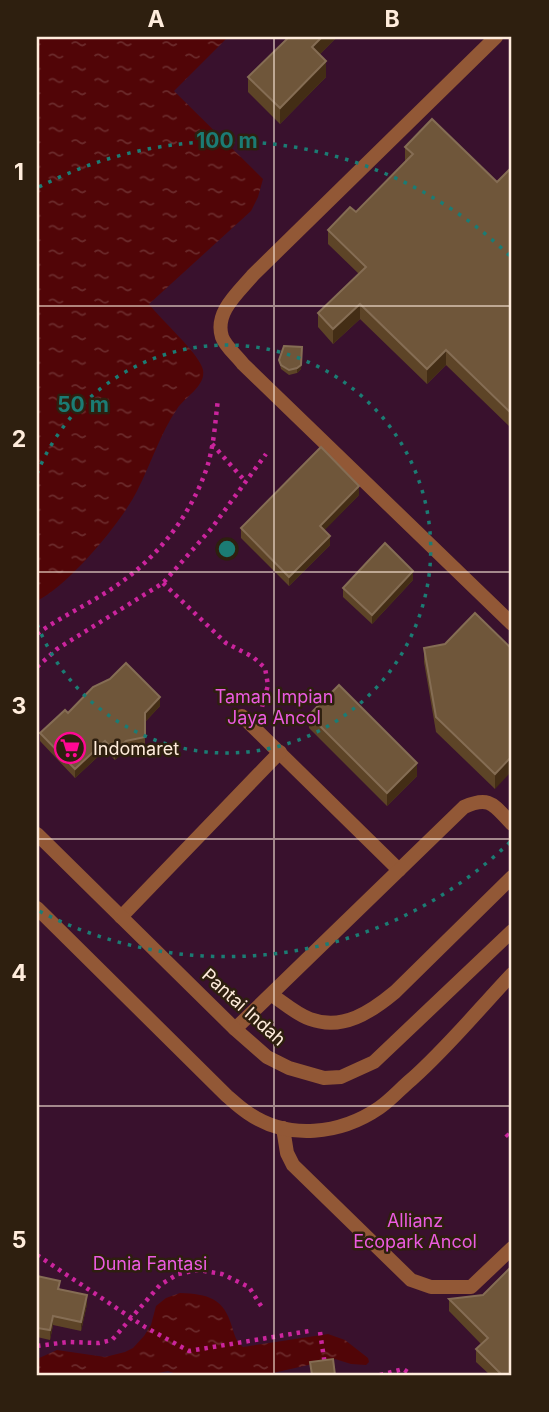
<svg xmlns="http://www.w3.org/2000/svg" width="549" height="1412" font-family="Inter,sans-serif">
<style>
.green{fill:#39112d}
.water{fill:url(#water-ripples)}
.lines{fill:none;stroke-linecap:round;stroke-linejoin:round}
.path{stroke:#cb249d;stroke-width:4.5;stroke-dasharray:3.5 5;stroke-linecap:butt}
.service{stroke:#925836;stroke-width:14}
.tertiary{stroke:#925836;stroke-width:14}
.wall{fill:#5d4427}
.shaded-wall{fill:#432d15}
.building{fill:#6f563a;stroke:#856d54;stroke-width:2}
.grid{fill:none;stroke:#ffecdc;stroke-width:2;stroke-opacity:0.55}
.ring{fill:none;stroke:#1b7c74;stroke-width:3.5;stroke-dasharray:3.5 7}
.labels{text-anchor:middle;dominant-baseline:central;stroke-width:5;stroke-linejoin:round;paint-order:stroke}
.park-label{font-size:18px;fill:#ec5be0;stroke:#2e1f0f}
.poi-label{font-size:18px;fill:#ffecdc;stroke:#2e1f0f;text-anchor:start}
.street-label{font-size:18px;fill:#ffecdc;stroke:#2e1f0f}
.centre{fill:#1b7c74;stroke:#2e1f0f;stroke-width:3.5}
.ring-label{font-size:21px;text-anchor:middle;font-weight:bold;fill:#1b7c74;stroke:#2e1f0f;stroke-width:5;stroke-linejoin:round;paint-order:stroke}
.neatline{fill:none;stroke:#ffecdc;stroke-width:2.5}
.grid-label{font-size:23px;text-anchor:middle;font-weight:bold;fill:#ffecdc}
</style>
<defs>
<pattern id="water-ripples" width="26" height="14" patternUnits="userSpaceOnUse" patternTransform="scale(1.75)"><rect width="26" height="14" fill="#510507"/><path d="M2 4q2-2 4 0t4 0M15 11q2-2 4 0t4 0" fill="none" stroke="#6b2a2b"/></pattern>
</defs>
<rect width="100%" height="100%" fill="#2e1f0f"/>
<!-- green -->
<rect class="green" x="37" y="37" width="475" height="1338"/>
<!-- water -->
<g class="water">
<path d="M 37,37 L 228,37 L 174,91 L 263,179 L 258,197 L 251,211 L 149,304 C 160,319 200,354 203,370 C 206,386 185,397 177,409 C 160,434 151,464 137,491 C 121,523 69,585 37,601 Z"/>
<path d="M 180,1293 C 208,1294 224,1298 232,1327 C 235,1336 236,1342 243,1347 L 328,1334 L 345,1340 L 368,1358 L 369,1362 L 366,1365 L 351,1364 L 335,1359 L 264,1375 L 179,1375 L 168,1371 L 149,1375 L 37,1375 L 37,1359 L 57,1350 L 105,1357 L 125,1352 L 133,1348 L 144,1336 L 151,1325 L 156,1306 L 166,1298 Z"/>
</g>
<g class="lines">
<!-- path -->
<g class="path">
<polyline points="212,444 245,481"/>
<polyline points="163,583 226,643 253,657 265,668 268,685 262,707"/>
<path d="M 37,634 C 63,615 94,602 120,583 C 158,556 189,517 205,473 C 214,449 215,423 218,399"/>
<polyline points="37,667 57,649 163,583 211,529 266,454"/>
<polyline points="506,1134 512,1140"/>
<polyline points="37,1255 145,1327 189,1351 309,1331"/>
<polyline points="320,1332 325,1365"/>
<polyline points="37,1346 68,1342 99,1343 112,1340 160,1285 178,1274 198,1270 222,1274 249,1287 263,1309"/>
<polyline points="380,1375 403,1369 412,1375"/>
</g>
<!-- service -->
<g class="service">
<path d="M 496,37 L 253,275 C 239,292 214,312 222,337 C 225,346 237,356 243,364 L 512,624"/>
<polyline points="242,716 399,870"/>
<polyline points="121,917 280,752"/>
<path d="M 272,995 C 284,1003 296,1014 310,1019 C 343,1031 371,1012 395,992 L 512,877"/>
<path d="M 235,1029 L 464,807 C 491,795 494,806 512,824"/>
<polyline points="283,1128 287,1153 293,1165 411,1280 431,1287 471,1287 512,1248"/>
</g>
<!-- tertiary -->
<g class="tertiary">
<polyline points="37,834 235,1029 267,1057 289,1068 324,1078 341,1077 374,1062 512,931"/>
<path d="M 37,908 L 227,1096 C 234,1102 240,1108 248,1113 C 288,1141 341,1134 379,1108 C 391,1100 401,1088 412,1079 C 448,1047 479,1009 512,974"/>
</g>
</g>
<!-- wall -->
<g class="wall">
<polygon points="337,37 319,55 326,77 280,124 248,92 248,77"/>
<polygon points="405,147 497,182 512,167 512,429 446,365 427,384 360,319 333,344 318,327 318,313 359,274 328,244 328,230 356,212 405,161"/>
<polygon points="302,352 301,369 297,373 289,375 281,369 279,360"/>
<polygon points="359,495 324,530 330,545 289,586 241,538 241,528"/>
<polygon points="413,580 372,624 343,597 343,588"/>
<polygon points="424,648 512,649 495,789 436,732 424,662"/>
<polygon points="160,706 145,722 145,746 126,750 115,760 105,750 75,778 40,741 40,733 68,713"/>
<polygon points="309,715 417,776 387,806 309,728"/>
<polygon points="37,1276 87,1304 81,1331 53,1325 50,1340 37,1337"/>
<polygon points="483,1295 512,1375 490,1375 476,1362 476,1349 481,1344 449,1311 449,1299"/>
</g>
<!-- shaded-wall -->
<g class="shaded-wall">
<polygon points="322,37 337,37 312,62 312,47"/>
<polygon points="326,61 326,77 280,124 280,108"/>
<polygon points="360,304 360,319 333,344 333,329"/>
<polygon points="446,350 446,365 427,384 427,369"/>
<polygon points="302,352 301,369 297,373 297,368"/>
<polygon points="359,486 359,495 320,535 320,526"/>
<polygon points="330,536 330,545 289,586 289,577"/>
<polygon points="413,571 413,580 372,624 372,615"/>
<polygon points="160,697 160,706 145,722 145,713"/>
<polygon points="105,741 105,750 75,778 75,769"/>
<polygon points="126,741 126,750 115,760 115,751"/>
<polygon points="512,756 512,771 495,789 495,774"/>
<polygon points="417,763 417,776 387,806 387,793"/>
<polygon points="87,1295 87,1304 81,1331 81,1322"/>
<polygon points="53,1316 53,1325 50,1340 50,1330"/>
</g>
<!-- building -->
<g class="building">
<polygon points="289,37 322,37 312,47 326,61 280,108 248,77"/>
<polygon points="432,119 497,182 512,167 512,414 446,350 427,369 360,304 333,329 318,313 366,267 328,230 350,207 356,212 413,154 405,147"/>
<polygon points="284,346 302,347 301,365 297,368 289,370 281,365 279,360"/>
<polygon points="321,447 359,486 320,526 330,536 289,577 241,528"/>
<polygon points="385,543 413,571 372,615 343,588"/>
<polygon points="475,613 512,649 512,756 495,774 436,717 424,648 445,644"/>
<polygon points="126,663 160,697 145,713 145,737 126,741 115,751 105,741 75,769 40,733 65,710 68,713 93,687 110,679"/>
<polygon points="339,685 417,763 387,793 309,715"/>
<polygon points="512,1266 512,1375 502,1375 476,1349 488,1338 449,1299 483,1295"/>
<polygon points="37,1276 60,1281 58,1289 87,1295 81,1322 53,1316 50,1330 37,1328"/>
<polygon points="333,1359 335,1375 312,1375 310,1362"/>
</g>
<!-- grid -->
<path class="grid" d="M 274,37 L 274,1375M 37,306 L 512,306M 37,572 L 512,572M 37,839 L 512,839M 37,1106 L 512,1106"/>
<!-- distance rings -->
<g class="ring">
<path d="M37 474A204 204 0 1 1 37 624"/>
<path d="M510 842A408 408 0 0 1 39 911M39 187A408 408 0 0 1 510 256"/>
</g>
<!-- icons -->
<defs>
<g id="supermarket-ring" transform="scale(1.575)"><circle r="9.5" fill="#2e1f0f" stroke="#ff0893" stroke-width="1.5"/><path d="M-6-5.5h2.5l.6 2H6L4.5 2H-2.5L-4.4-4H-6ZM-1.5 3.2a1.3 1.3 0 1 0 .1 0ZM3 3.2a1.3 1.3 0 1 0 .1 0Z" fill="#ff0893"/></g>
</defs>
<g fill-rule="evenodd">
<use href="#supermarket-ring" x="70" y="748"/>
</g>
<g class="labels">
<!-- park labels -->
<g class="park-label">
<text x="274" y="696">Taman Impian<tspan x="274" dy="21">Jaya Ancol</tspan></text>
<text x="415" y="1220">Allianz<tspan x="415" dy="21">Ecopark Ancol</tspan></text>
<text x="150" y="1263">Dunia Fantasi</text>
</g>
<!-- poi labels -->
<g class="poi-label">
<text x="93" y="748">Indomaret</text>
</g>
<!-- street labels -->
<g class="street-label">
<text transform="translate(244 1007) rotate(42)">Pantai Indah</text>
</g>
</g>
<circle cx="227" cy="549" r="10" class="centre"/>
<g class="ring-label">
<text x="227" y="148">100 m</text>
<text x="83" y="412">50 m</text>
</g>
<!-- border -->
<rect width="549" height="1412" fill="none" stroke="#2e1f0f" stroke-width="77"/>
<rect x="38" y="38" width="472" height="1336" class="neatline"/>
<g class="grid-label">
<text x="156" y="27">A</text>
<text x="392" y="27">B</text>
<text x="19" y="180">1</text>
<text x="19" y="447">2</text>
<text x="19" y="714">3</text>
<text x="19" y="981">4</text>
<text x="19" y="1248">5</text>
</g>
</svg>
